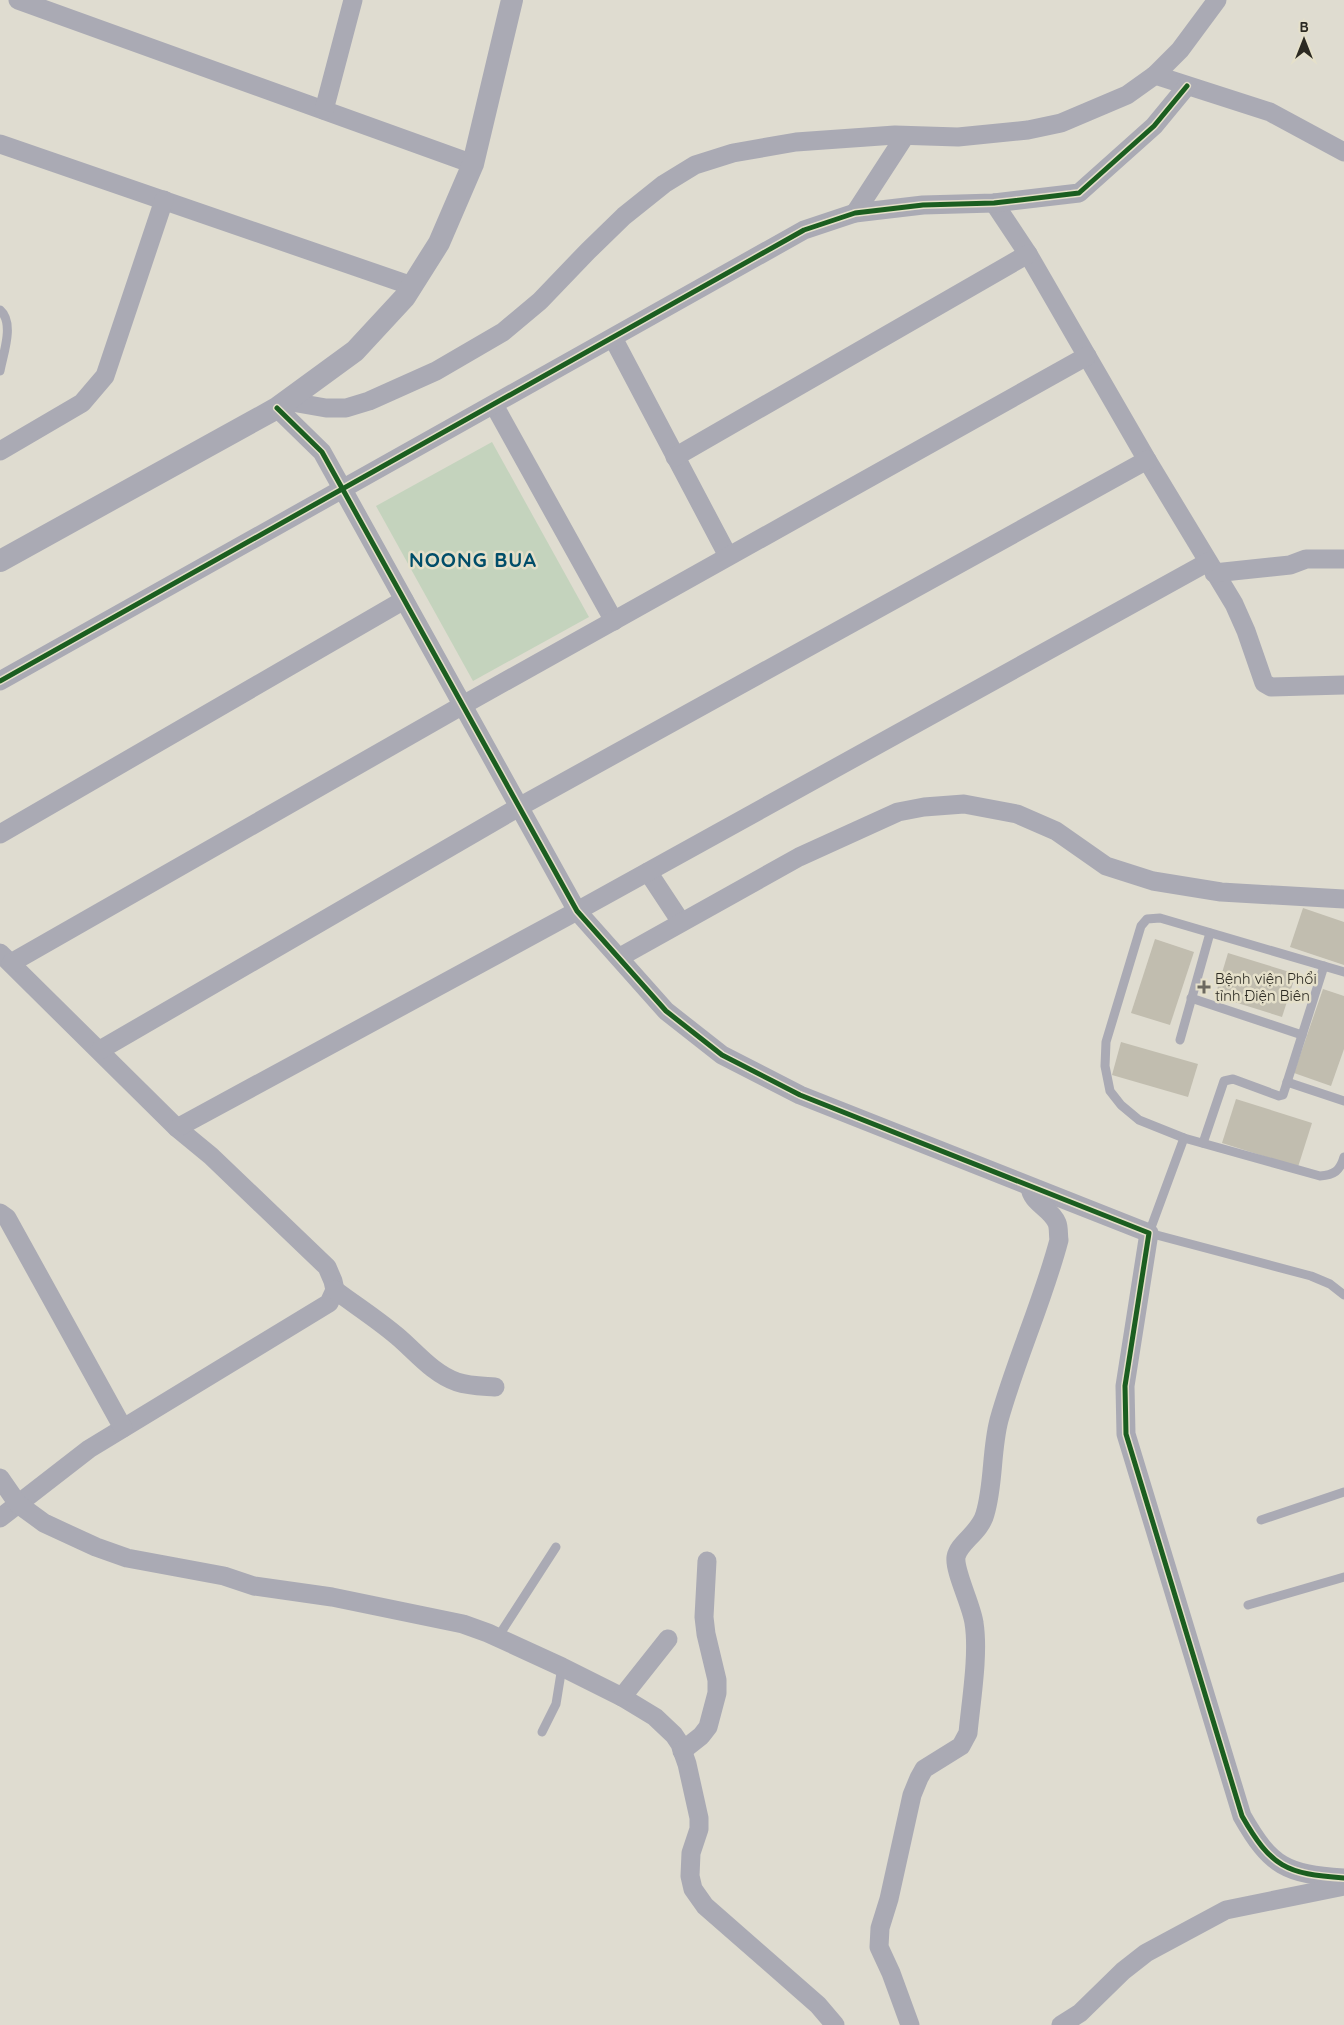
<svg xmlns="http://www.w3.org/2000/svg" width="1344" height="2025" font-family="Quicksand,sans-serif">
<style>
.green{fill:#c4d3bd}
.building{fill:#c1bdaf}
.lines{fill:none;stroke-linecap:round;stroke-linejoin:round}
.service{stroke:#aaaab4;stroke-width:9}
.minor{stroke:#aaaab4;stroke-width:19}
.tertiary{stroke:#aaaab4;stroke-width:22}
.cycleway-casing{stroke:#e5e0ca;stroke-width:8}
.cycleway{stroke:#1b5e20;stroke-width:5}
.poi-dot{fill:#6b685f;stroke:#e5e0ca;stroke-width:2}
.labels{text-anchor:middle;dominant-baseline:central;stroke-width:5;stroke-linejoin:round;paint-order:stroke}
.poi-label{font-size:15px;fill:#2c2a22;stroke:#e5e0ca;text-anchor:start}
.district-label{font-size:20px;font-weight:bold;letter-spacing:1px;fill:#004d69;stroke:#e5e0ca}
</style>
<rect width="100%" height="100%" fill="#dfdcd0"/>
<!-- green -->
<polygon class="green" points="492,442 589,617 473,681 376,506"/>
<!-- building -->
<g class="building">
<polygon points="1303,908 1344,922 1344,965 1290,947"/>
<polygon points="1155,939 1194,952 1170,1025 1131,1013"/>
<polygon points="1228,953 1296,974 1282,1017 1215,996"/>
<polygon points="1323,989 1344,996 1344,1049 1331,1086 1294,1073"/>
<polygon points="1121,1042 1198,1064 1188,1097 1112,1075"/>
<polygon points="1236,1099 1312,1123 1298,1167 1222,1143"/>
</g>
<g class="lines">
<!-- service -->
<g class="service">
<path d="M 0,310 C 15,323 3,354 0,371"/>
<path d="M 1344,972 L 1160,918 L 1147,919 L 1141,926 L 1106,1042 L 1105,1066 L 1110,1091 L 1121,1105 L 1139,1120 L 1184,1138 L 1320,1176 C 1334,1175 1340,1171 1344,1157"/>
<polyline points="1191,998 1302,1035"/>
<polyline points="1180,1040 1210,933"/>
<polyline points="1287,1082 1344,1101"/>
<polyline points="1184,1138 1149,1233 1311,1276 1330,1284 1344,1295"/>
<polyline points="1203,1143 1224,1081 1233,1079 1279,1096 1283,1095 1324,966"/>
<polyline points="1261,1520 1344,1492"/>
<polyline points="1248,1605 1344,1577"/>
<polyline points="498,1637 556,1547"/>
<polyline points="542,1732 556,1704 562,1667"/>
</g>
<!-- minor -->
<g class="minor">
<polyline points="18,0 473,164"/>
<polyline points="1155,75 1270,112 1344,152"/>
<polyline points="324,110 353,0"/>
<polyline points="0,144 412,286"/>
<polyline points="994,203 1028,254 1147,460 1234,604 1246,631 1264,683 1271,687 1344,685"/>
<polyline points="855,213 905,136"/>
<polyline points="613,338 728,556"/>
<polyline points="286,401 326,408 346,408 369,401 436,371 503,332 540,301 588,251 624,216 664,184 695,165 733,153 796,142 895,135 958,137 1028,130 1061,123 1127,95 1155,75 1180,50 1217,0"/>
<polyline points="494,405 614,621"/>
<path d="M 277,408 L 322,452 L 577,911 L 666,1011 L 722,1055 L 800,1095 L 1149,1233 L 1125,1386 L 1126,1434 L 1242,1816 C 1271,1867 1286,1874 1344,1878"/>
<polyline points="0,451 82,403 105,376 164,200"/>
<polyline points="675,457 1028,254"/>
<polyline points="1214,573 1290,565 1306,559 1344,559"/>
<polyline points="0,681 804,230 855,213 923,205 994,203 1079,193 1154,126 1187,86"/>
<polyline points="0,834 404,600"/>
<polyline points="648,872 681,922"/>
<polyline points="0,953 177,1128 211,1156 327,1267 333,1281 335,1290 329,1303 89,1449 0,1518"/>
<polyline points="620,957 799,857 898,812 924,807 964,804 1017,814 1056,831 1106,866 1153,881 1221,892 1344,899"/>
<polyline points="11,963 463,705 1087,356"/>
<polyline points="100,1050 519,807 1147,460"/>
<polyline points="177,1128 577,911 1208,562"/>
<polyline points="0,1213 7,1218 123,1428"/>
<path d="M 335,1290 C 355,1305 377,1319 397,1336 C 415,1351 433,1374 457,1382 C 469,1386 482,1386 495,1387"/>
<polyline points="0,1478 18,1504 44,1523 96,1547 127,1558 224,1576 254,1586 332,1597 463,1624 488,1633 562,1667 622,1697 655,1717 674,1735 680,1744 687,1764 699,1818 699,1829 691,1853 690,1876 693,1889 705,1906 818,2005 835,2025"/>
<polyline points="622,1697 668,1639"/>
<polyline points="682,1751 701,1736 708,1727 717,1693 717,1680 706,1634 704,1617 707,1561"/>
<path d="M 910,2025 L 891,1973 L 879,1947 L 880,1928 L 889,1899 L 912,1795 L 919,1778 L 924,1769 L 961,1746 L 968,1733 C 971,1701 979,1654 974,1623 C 972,1606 954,1571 956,1557 C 959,1542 980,1533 985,1514 C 994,1484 991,1451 999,1420 C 1016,1359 1043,1301 1059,1240 C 1058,1234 1059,1228 1057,1223 C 1051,1208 1031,1203 1030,1187"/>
<polyline points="1061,2025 1080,2013 1123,1971 1146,1953 1226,1910 1344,1886"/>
</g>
<!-- tertiary -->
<polyline class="tertiary" points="0,561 277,408 355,351 405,297 439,243 473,164 512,0"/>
<!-- cycleway casing -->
<g class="cycleway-casing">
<g id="cycleway">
<path d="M 277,408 L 322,452 L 577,911 L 666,1011 L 722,1055 L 800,1095 L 1149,1233 L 1125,1386 L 1126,1434 L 1242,1816 C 1271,1867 1286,1874 1344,1878"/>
<polyline points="0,681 804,230 855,213 923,205 994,203 1079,193 1154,126 1187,86"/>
</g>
</g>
<!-- cycleway -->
<use href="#cycleway" class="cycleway"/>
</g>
<!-- markers -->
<path class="poi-dot" d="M1201.5 979.5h5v5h5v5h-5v5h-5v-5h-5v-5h5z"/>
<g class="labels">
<!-- poi labels -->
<g class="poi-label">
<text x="1215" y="978">Bệnh viện Phổi<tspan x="1215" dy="17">tỉnh Điện Biên</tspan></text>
</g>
<!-- district labels -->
<g class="district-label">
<text x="473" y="559">NOONG BUA</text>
</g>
</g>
<!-- north arrow -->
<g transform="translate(1304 40)" stroke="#e5e0ca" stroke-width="4" paint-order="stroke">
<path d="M0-4L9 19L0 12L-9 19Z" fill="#2c2a22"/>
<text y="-8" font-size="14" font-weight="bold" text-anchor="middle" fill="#2c2a22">B</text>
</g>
</svg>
